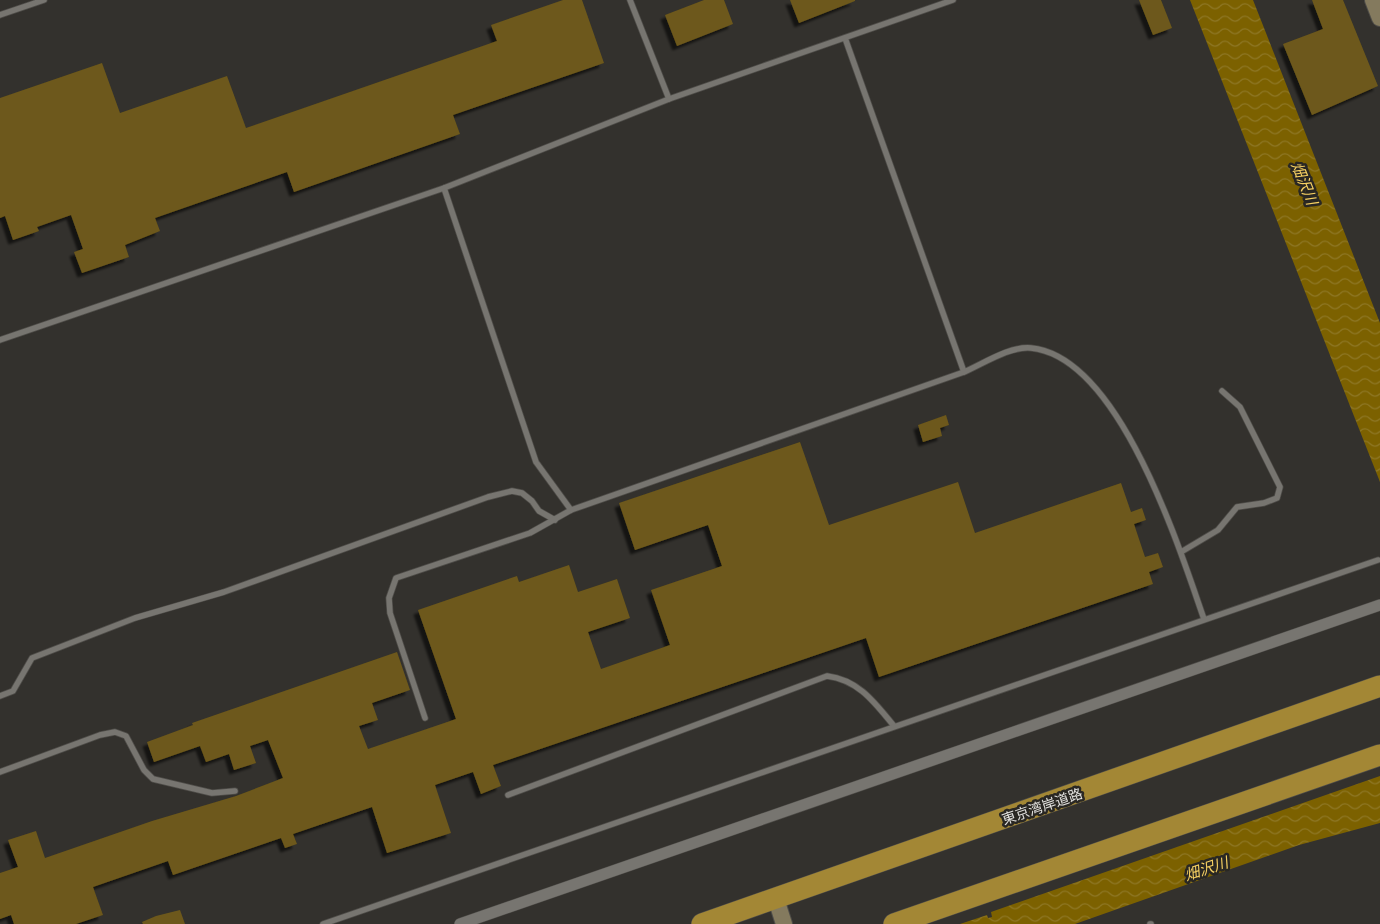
<svg xmlns="http://www.w3.org/2000/svg" width="1380" height="924" font-family="Barlow,'Noto Sans JP',sans-serif">
<style>
.water{fill:url(#water-waves)}
.building{fill:#6d581a;filter:url(#shadow)}
.lines{fill:none;stroke-linecap:round;stroke-linejoin:round}
.lane-casing{stroke:#4f4d49;stroke-width:7}
.street-casing{stroke:#4f4d49;stroke-width:12}
.secondary-casing{stroke:#4f4d49;stroke-width:18}
.highway-casing{stroke:#4f4d49;stroke-width:22}
.lane{stroke:#777570;stroke-width:5.5}
.street{stroke:#777570;stroke-width:11}
.secondary{stroke:#847a5e;stroke-width:16}
.highway{stroke:#a38735;stroke-width:21}
.labels{text-anchor:middle;dominant-baseline:central;stroke-width:5;stroke-linejoin:round;paint-order:stroke}
.street-label{font-size:14px;fill:#e2e1de;stroke:#292723}
.water-label{font-size:15px;font-style:italic;fill:#f6d062;stroke:#292723}
</style>
<defs>
<pattern id="water-waves" width="16" height="10" patternUnits="userSpaceOnUse" patternTransform="scale(1.25)"><rect width="16" height="10" fill="#7c6100"/><path d="M0 5q4-4 8 0t8 0" fill="none" stroke="#8e7725"/></pattern>
<filter id="shadow"><feDropShadow dx="-4.5" dy="4.5" stdDeviation="1" flood-color="#0009"/></filter>
</defs>
<rect width="100%" height="100%" fill="#33312d"/>
<!-- water -->
<g class="water">
<polygon points="1190,0 1253,0 1380,323 1380,482"/>
<polygon points="1380,776 1380,823 1299,845 1075,924 960,924 987,915 988,918 992,917 991,912"/>
</g>
<!-- building -->
<g class="building">
<polygon points="563,0 582,0 604,63 453,115 460,134 294,192 287,172 155,218 160,231 125,245 129,257 82,273 74,252 83,249 71,215 37,227 39,231 13,240 5,216 0,218 0,98 102,63 120,113 227,76 246,128 497,41 491,25"/>
<polygon points="704,0 724,0 733,24 677,46 665,15"/>
<polygon points="790,0 855,0 855,1 799,23"/>
<polygon points="1139,0 1161,0 1172,28 1153,35"/>
<polygon points="1312,0 1343,0 1378,86 1312,115 1283,44 1323,29"/>
<polygon points="946,415 949,425 940,428 942,436 923,442 918,425"/>
<polygon points="800,442 829,525 958,482 975,533 1121,483 1131,512 1142,508 1146,520 1134,524 1145,557 1158,553 1163,567 1149,572 1153,584 879,677 866,638 493,765 501,786 481,794 473,772 435,785 451,833 387,853 372,807 293,834 297,844 285,848 281,838 173,875 168,861 93,887 103,915 76,924 14,924 11,915 0,919 0,873 18,867 8,840 36,831 45,858 152,821 236,796 283,778 268,740 250,746 256,763 234,770 229,754 206,762 200,746 154,762 147,742 193,725 192,723 397,652 410,690 372,703 378,720 359,726 368,749 456,719 418,610 517,576 519,582 569,565 578,592 617,579 630,618 588,632 601,669 670,645 651,590 722,566 708,525 635,550 619,503"/>
<polygon points="180,910 185,924 143,924 142,922 156,916"/>
</g>
<g class="lines">
<!-- lane casing -->
<g class="lane-casing">
<g id="lane">
<polyline points="630,0 669,99"/>
<polyline points="0,15 44,0"/>
<polyline points="845,38 964,372"/>
<polyline points="444,188 536,462 571,510"/>
<polyline points="0,340 444,188 669,99 953,0"/>
<polyline points="1181,552 1218,530 1237,507 1264,503 1277,498 1280,487 1240,407 1222,391"/>
<polyline points="0,696 13,691 32,658 135,618 224,592 488,497 512,491 522,493 532,501 539,511 555,520"/>
<path d="M 425,718 L 390,613 L 389,598 L 396,578 L 530,533 L 571,510 L 964,372 C 983,364 1009,346 1031,348 C 1120,357 1179,548 1204,619"/>
<polyline points="0,772 100,735 115,732 126,736 144,770 153,779 212,793 235,791"/>
<path d="M 508,795 L 827,676 C 859,680 875,703 894,726"/>
<polyline points="323,924 1378,560"/>
<polyline points="1150,924 1151,924"/>
</g>
</g>
<!-- street casing -->
<g class="street-casing">
<polyline id="street" points="460,924 1380,605"/>
</g>
<!-- secondary casing -->
<g class="secondary-casing">
<g id="secondary">
<polyline points="1373,0 1380,18"/>
<polyline points="776,899 784,924"/>
</g>
</g>
<!-- highway casing -->
<g class="highway-casing">
<g id="highway">
<polyline points="702,924 1380,686"/>
<polyline points="894,924 1380,755"/>
</g>
</g>
<!-- lane -->
<use href="#lane" class="lane"/>
<!-- street -->
<use href="#street" class="street"/>
<!-- secondary -->
<use href="#secondary" class="secondary"/>
<!-- highway -->
<use href="#highway" class="highway"/>
</g>
<g class="labels">
<!-- street labels -->
<g class="street-label">
<text transform="translate(1042 806) rotate(-19)">東京湾岸道路</text>
</g>
<!-- water labels -->
<g class="water-label">
<text transform="translate(1305 183) rotate(68)">畑沢川</text>
<text transform="translate(1206 868) rotate(-18)">畑沢川</text>
</g>
</g>
</svg>
